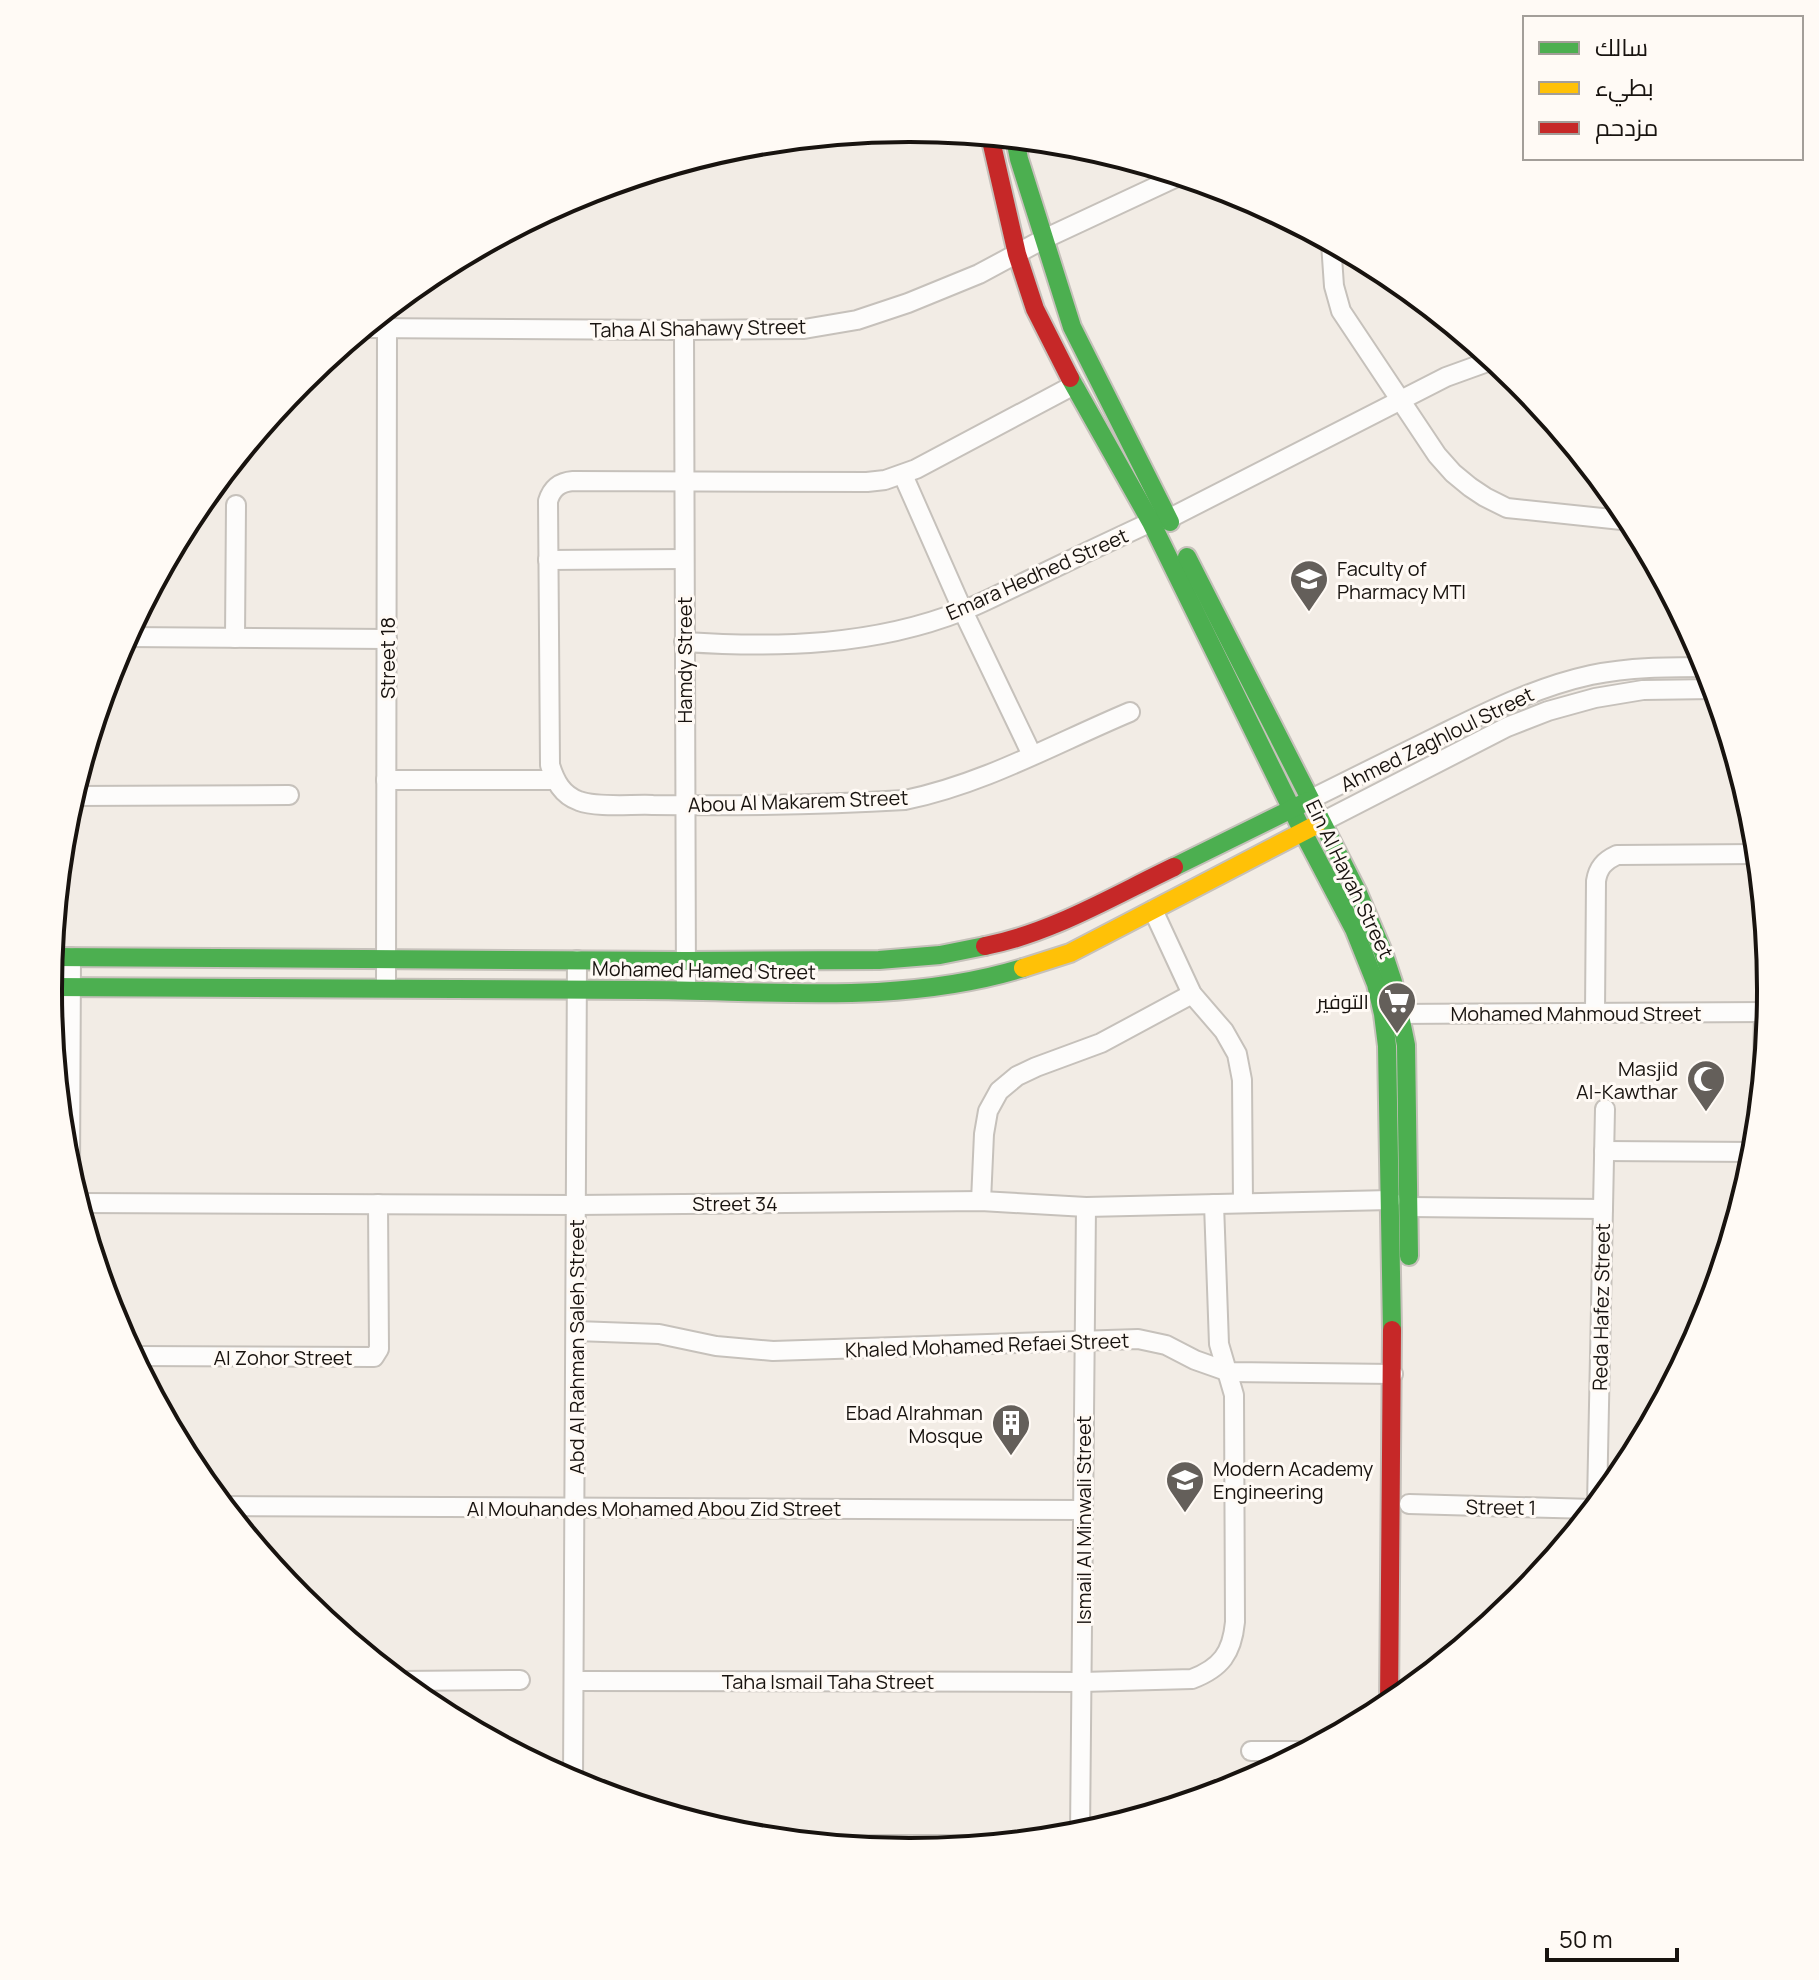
<svg xmlns="http://www.w3.org/2000/svg" width="1819" height="1980" font-family="Manrope,Cairo,sans-serif">
<style>
.lines{fill:none;stroke-linecap:round;stroke-linejoin:round}
.street-casing{stroke:#c6c1bb;stroke-width:22}
.fast-casing{stroke:#c6c1bb;stroke-width:22}
.slow-casing{stroke:#c6c1bb;stroke-width:22}
.jam-casing{stroke:#c6c1bb;stroke-width:22}
.street{stroke:#fdfcfb;stroke-width:18}
.fast{stroke:#4caf50;stroke-width:18}
.slow{stroke:#ffc107;stroke-width:18}
.jam{stroke:#c62828;stroke-width:18}
.labels{text-anchor:middle;dominant-baseline:central;stroke-width:6;stroke-linejoin:round;paint-order:stroke}
.street-label{font-size:20px;fill:#18130f;stroke:#fffaf5}
.poi-label{font-size:20px;fill:#18130f;stroke:#fffaf5;text-anchor:end}
.rim{fill:none;stroke:#18130f;stroke-width:4}
</style>
<rect width="100%" height="100%" fill="#f2ece5"/>
<g class="lines">
<!-- street casing -->
<g class="street-casing">
<g id="street">
<polyline points="1331,243 1334,286 1341,311 1437,455 1453,473 1470,487 1485,497 1507,508 1631,521"/>
<polyline points="365,328 684,330 804,329 857,320 908,303 979,274 1044,239 1179,176"/>
<polyline points="684,330 686,990"/>
<path d="M 1074,385 L 916,469 L 885,480 L 867,482 L 573,481 C 560,482 552,488 548,501 L 550,765 C 555,781 562,795 579,801 C 597,808 633,804 653,805 C 737,806 821,805 905,800 C 984,784 1056,743 1130,712"/>
<polyline points="903,475 963,611 1032,755"/>
<polyline points="1168,519 1446,377 1493,360"/>
<polyline points="548,560 684,559"/>
<polyline points="126,637 387,639"/>
<polyline points="235,638 236,505"/>
<path d="M 684,642 C 778,648 873,646 962,611 C 983,603 1003,592 1023,583 C 1066,562 1108,542 1151,522"/>
<polyline points="386,780 554,780"/>
<polyline points="72,796 289,795"/>
<path d="M 1311,799 C 1353,778 1395,757 1438,736 C 1487,712 1536,687 1591,675 C 1630,667 1668,667 1707,667"/>
<polyline points="1322,822 1507,727 1548,711 1595,698 1643,690 1714,689"/>
<polyline points="1153,910 1192,994 1224,1031 1237,1054 1242,1080 1243,1203"/>
<polyline points="386,988 387,328"/>
<path d="M 1595,1012 L 1596,881 C 1598,868 1604,861 1617,855 L 1758,854"/>
<polyline points="1392,1014 1769,1012"/>
<polyline points="1763,1071 1764,1012"/>
<polyline points="1604,1151 1755,1152"/>
<polyline points="70,1175 71,957"/>
<polyline points="981,1201 984,1134 988,1111 999,1091 1017,1076 1036,1067 1101,1043 1192,994"/>
<polyline points="78,1203 576,1205 981,1201 1086,1207 1391,1200"/>
<polyline points="1410,1207 1603,1209"/>
<polyline points="576,1331 659,1334 716,1346 773,1351 1138,1339 1166,1345 1195,1360 1229,1372 1393,1374"/>
<polyline points="133,1356 374,1357 379,1349 378,1204"/>
<polyline points="1409,1504 1593,1509"/>
<polyline points="1597,1504 1605,1109"/>
<polyline points="224,1506 1083,1510"/>
<polyline points="400,1681 520,1680"/>
<path d="M 574,1681 L 1082,1682 L 1192,1679 C 1221,1668 1232,1653 1235,1622 L 1234,1395 L 1219,1344 L 1214,1204"/>
<polyline points="1251,1751 1305,1751"/>
<polyline points="573,1782 577,960"/>
<polyline points="1080,1834 1086,1207"/>
</g>
</g>
<!-- fast casing -->
<g class="fast-casing">
<g id="fast">
<polyline points="1015,139 1019,159 1072,327 1170,522"/>
<polyline points="1070,378 1151,522 1303,832 1354,929 1376,984 1383,1014 1387,1046 1392,1330"/>
<polyline points="1187,557 1358,893 1383,952 1393,982 1406,1045 1409,1256"/>
<polyline points="1174,867 1308,801"/>
<polyline points="51,957 686,961 879,960 940,955 985,946"/>
<path d="M 48,987 C 246,988 445,989 643,990 C 769,990 900,1006 1023,968"/>
<polyline points="846,1845 973,1845"/>
</g>
</g>
<!-- slow casing -->
<g class="slow-casing">
<polyline id="slow" points="1023,968 1070,953 1316,825"/>
</g>
<!-- jam casing -->
<g class="jam-casing">
<g id="jam">
<polyline points="990,136 1017,254 1035,309 1070,378"/>
<path d="M 985,946 C 1052,933 1113,896 1174,867"/>
<polyline points="1389,1706 1392,1330"/>
</g>
</g>
<!-- street -->
<use href="#street" class="street"/>
<!-- fast -->
<use href="#fast" class="fast"/>
<!-- slow -->
<use href="#slow" class="slow"/>
<!-- jam -->
<use href="#jam" class="jam"/>
</g>
<!-- icons -->
<defs>
<g id="university-pin" transform="scale(2)"><path d="M0 17L-7.5 6A9.5 9.5 0 1 1 7.5 6Z" fill="#645f5a" stroke="#fffaf5"/><path d="M0-5L7-2L0 1L-7-2ZM-4 1L0 2.5L4 1V4Q0 6-4 4Z" fill="#fff"/></g>
<g id="supermarket-pin" transform="scale(2)"><path d="M0 17L-7.5 6A9.5 9.5 0 1 1 7.5 6Z" fill="#645f5a" stroke="#fffaf5"/><path d="M-6-5.5h2.5l.6 2H6L4.5 2H-2.5L-4.4-4H-6ZM-1.5 3.2a1.3 1.3 0 1 0 .1 0ZM3 3.2a1.3 1.3 0 1 0 .1 0Z" fill="#fff"/></g>
<g id="mosque-pin" transform="scale(2)"><path d="M0 17L-7.5 6A9.5 9.5 0 1 1 7.5 6Z" fill="#645f5a" stroke="#fffaf5"/><path d="M3.5-4.9A6 6 0 1 0 3.5 4.9A5 5 0 1 1 3.5-4.9Z" fill="#fff"/></g>
<g id="building-pin" transform="scale(2)"><path d="M0 17L-7.5 6A9.5 9.5 0 1 1 7.5 6Z" fill="#645f5a" stroke="#fffaf5"/><path d="M-4-6H4V6H1V3H-1V6H-4ZM-2.5-4.3h1.7v1.8h-1.7ZM.8-4.3h1.7v1.8H.8ZM-2.5-1h1.7V.8h-1.7ZM.8-1h1.7V.8H.8Z" fill="#fff"/></g>
</defs>
<g fill-rule="evenodd">
<use href="#university-pin" x="1309" y="579"/>
<use href="#supermarket-pin" x="1397" y="1001"/>
<use href="#mosque-pin" x="1706" y="1079"/>
<use href="#building-pin" x="1011" y="1423"/>
<use href="#university-pin" x="1185" y="1480"/>
</g>
<g class="labels">
<!-- street labels -->
<g class="street-label">
<text transform="translate(698 328) rotate(-1)">Taha Al Shahawy Street</text>
<text transform="translate(1037 574) rotate(-24)">Emara Hedhed Street</text>
<text transform="translate(387 658) rotate(-90)">Street 18</text>
<text transform="translate(684 660) rotate(-90)">Hamdy Street</text>
<text transform="translate(1437 739) rotate(-26)">Ahmed Zaghloul Street</text>
<text transform="translate(798 801) rotate(-2)">Abou Al Makarem Street</text>
<text transform="translate(1350 879) rotate(64)">Ein Al Hayah Street</text>
<text transform="translate(704 970) rotate(1)">Mohamed Hamed Street</text>
<text x="1576" y="1013">Mohamed Mahmoud Street</text>
<text x="735" y="1203">Street 34</text>
<text transform="translate(1601 1307) rotate(-89)">Reda Hafez Street</text>
<text transform="translate(987 1345) rotate(-2)">Khaled Mohamed Refaei Street</text>
<text transform="translate(576 1347) rotate(-90)">Abd Al Rahman Saleh Street</text>
<text x="283" y="1357">Al Zohor Street</text>
<text transform="translate(1501 1507) rotate(1)">Street 1</text>
<text x="654" y="1508">Al Mouhandes Mohamed Abou Zid Street</text>
<text transform="translate(1083 1520) rotate(-90)">Ismail Al Minwali Street</text>
<text x="828" y="1681">Taha Ismail Taha Street</text>
</g>
<!-- poi labels -->
<g class="poi-label">
<text x="1337" y="568" text-anchor="start">Faculty of<tspan x="1337" dy="23">Pharmacy MTI</tspan></text>
<text x="1369" y="1001">التوفير</text>
<text x="1678" y="1068">Masjid<tspan x="1678" dy="23">Al-Kawthar</tspan></text>
<text x="983" y="1412">Ebad Alrahman<tspan x="983" dy="23">Mosque</tspan></text>
<text x="1213" y="1468" text-anchor="start">Modern Academy<tspan x="1213" dy="23">Engineering</tspan></text>
</g>
</g>
<!-- crop -->
<path d="M0 0H1819V1980H0ZM909 142H910A847 847 0 0 1 1757 989V991A847 847 0 0 1 910 1838H909A847 847 0 0 1 62 991V989A847 847 0 0 1 909 142Z" fill="#fffaf5" fill-rule="evenodd"/>
<path class="rim" d="M909 142H910A847 847 0 0 1 1757 989V991A847 847 0 0 1 910 1838H909A847 847 0 0 1 62 991V989A847 847 0 0 1 909 142Z"/>
<!-- legend -->
<rect x="1523" y="16" width="280" height="144" fill="#fffaf5" stroke="#a39e99" stroke-width="2"/>
<rect x="1539" y="42" width="40" height="12" fill="#4caf50" stroke="#a39e99" stroke-width="2"/>
<text x="1595" y="56" font-size="24" fill="#18130f">سالك</text>
<rect x="1539" y="82" width="40" height="12" fill="#ffc107" stroke="#a39e99" stroke-width="2"/>
<text x="1595" y="96" font-size="24" fill="#18130f">بطيء</text>
<rect x="1539" y="122" width="40" height="12" fill="#c62828" stroke="#a39e99" stroke-width="2"/>
<text x="1595" y="136" font-size="24" fill="#18130f">مزدحم</text>
<!-- scale -->
<path d="M1547 1948v12h130v-12" fill="none" stroke="#18130f" stroke-width="4"/>
<text x="1559" y="1948" font-size="24" fill="#18130f" stroke="#fffaf5" stroke-width="6" paint-order="stroke">50 m</text>
</svg>
